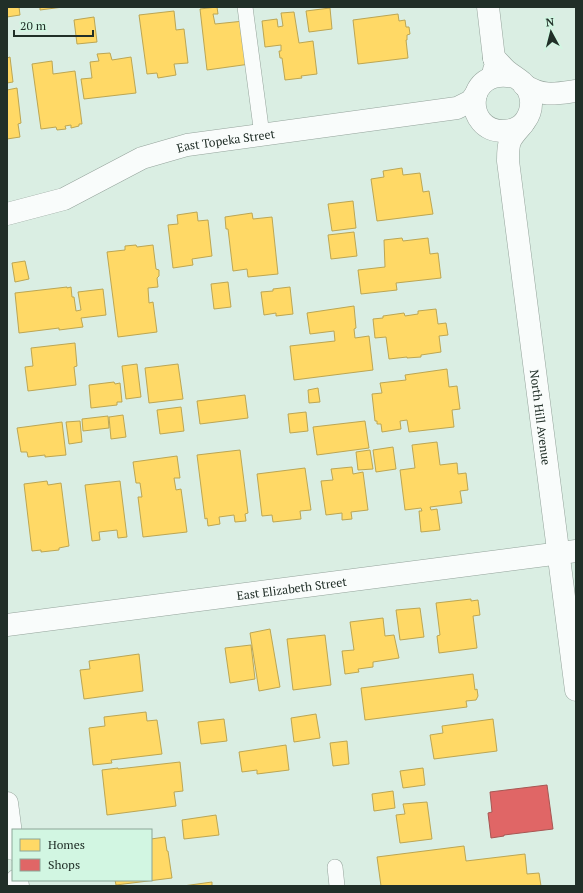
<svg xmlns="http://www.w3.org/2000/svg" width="583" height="893" font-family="'PT Serif',serif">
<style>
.homes{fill:#ffd966;stroke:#bca653}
.shops{fill:#e06666;stroke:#a75653}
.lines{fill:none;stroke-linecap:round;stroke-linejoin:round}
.service-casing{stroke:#94a39b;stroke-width:16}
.minor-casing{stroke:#94a39b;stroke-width:23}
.tertiary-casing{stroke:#94a39b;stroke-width:23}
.service{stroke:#f9fcfb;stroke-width:15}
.minor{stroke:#f9fcfb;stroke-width:22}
.tertiary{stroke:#f9fcfb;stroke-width:22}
.labels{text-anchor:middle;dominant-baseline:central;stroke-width:4;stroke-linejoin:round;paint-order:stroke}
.street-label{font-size:12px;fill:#212f28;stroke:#d2f6e2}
</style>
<rect width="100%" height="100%" fill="#daeee3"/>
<!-- homes -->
<g class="homes">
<polygon points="7,7 19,7 20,15 7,17"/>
<polygon points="40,7 63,7 40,10"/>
<polygon points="217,7 218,14 213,14 215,24 244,21 250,64 207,70 200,9"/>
<polygon points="330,8 332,29 309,32 306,11"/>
<polygon points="174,11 176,30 184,29 188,63 174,64 176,75 158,78 157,73 147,74 139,15"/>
<polygon points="294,12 299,43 313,41 317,74 301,76 302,78 285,80 282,58 280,58 279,51 281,51 281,45 265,47 262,21 277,19 278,27 283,26 281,13"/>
<polygon points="398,14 399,21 405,20 406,27 409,27 410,34 407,35 407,40 406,40 408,58 358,64 353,20"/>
<polygon points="94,17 97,42 77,44 74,20"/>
<polygon points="110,53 112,60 131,57 136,93 84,99 81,79 92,78 90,62 99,61 97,54"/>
<polygon points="10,57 13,82 7,83 7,58"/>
<polygon points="52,61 53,74 75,71 82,124 79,124 79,126 71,128 71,125 65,126 66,129 57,130 56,127 41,129 32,64"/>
<polygon points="17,88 21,123 18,124 20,137 7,139 7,90"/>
<polygon points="402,168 403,175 420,173 423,192 429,191 433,214 377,221 371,179 384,177 383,171"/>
<polygon points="353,201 356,228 332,231 328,204"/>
<polygon points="197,212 198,221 208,220 212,256 192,259 193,265 173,268 168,225 178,224 177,215"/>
<polygon points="252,213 253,219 272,217 278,274 248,277 247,269 233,271 228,229 226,229 225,217"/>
<polygon points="354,232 357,256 331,259 328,235"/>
<polygon points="402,238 403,241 428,238 430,254 438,253 441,278 396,283 397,290 361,294 358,270 385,267 384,240"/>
<polygon points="136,245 137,247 153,245 156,269 159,270 159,276 157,278 158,287 148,288 149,303 153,302 157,332 118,337 107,252 125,250 125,246"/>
<polygon points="25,261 29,279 15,282 12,263"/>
<polygon points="228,282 231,307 214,309 211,284"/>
<polygon points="67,287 67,288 71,287 72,297 74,297 76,311 81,310 78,292 103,289 106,315 81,318 83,327 59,330 59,328 19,333 15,293"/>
<polygon points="290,287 293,314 276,316 276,313 264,315 261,292 273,291 273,289"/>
<polygon points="354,306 356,328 354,329 355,338 369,336 373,370 294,380 290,346 335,341 334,331 310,334 307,313"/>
<polygon points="436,309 438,324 446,323 448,335 439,336 441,352 421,355 421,357 407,358 407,357 389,359 386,337 375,338 373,319 383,318 383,316 404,313 405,316 418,314 418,311"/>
<polygon points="75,343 77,366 74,367 76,385 28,391 25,367 33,366 31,348"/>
<polygon points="137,364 141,397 126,399 122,366"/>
<polygon points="178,364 183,399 149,403 145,368"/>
<polygon points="447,369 449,387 457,386 460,409 452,410 454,427 409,432 407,420 400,421 401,429 382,432 381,424 377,424 377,421 375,421 372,394 382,393 380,383 406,380 405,375"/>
<polygon points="114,382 115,384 120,383 122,402 117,402 117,405 91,408 89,385"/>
<polygon points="318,388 320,402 309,403 308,390"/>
<polygon points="245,395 248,418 200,424 197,401"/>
<polygon points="181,407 184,431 160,434 157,410"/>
<polygon points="306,412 308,431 290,433 288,414"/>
<polygon points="123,415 126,437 111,439 109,417"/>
<polygon points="108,416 109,428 83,431 82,419"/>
<polygon points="80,421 82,442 69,444 66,422"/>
<polygon points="365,421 369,448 317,455 313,427"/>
<polygon points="62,422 66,455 45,457 45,455 28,457 27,452 21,452 17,428"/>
<polygon points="437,442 440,465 457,463 458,474 466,473 468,490 460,491 462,503 430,507 431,510 437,509 440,530 421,532 419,511 422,511 421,508 405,510 400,470 415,468 412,445"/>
<polygon points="393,447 396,469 376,472 373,450"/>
<polygon points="240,450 248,513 245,514 246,521 235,522 234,515 219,517 220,524 208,526 207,518 205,519 197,455"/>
<polygon points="370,450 373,469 358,470 356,452"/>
<polygon points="177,456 180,478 174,478 176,490 181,489 187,532 143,537 138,497 142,497 140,483 136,483 133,462"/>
<polygon points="352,467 353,474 363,472 368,510 351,512 352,519 342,520 342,513 326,515 321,481 333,480 331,469"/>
<polygon points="305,468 311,510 300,511 301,519 273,522 272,515 262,516 257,474"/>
<polygon points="47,481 48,485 61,483 69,546 59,548 59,550 41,552 41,550 32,551 24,484"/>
<polygon points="120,481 127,537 118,538 117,530 99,532 100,540 92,541 85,485"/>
<polygon points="471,599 471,601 478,600 480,615 473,616 477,648 439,653 437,636 440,635 436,603"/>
<polygon points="420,608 424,637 400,640 396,610"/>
<polygon points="383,618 385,636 394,635 399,658 373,662 373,667 358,669 359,672 345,674 342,651 354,650 350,622"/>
<polygon points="270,629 280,687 259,691 250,633"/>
<polygon points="325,635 331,685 293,690 287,639"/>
<polygon points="251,645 255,679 230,683 225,648"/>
<polygon points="139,654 143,691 84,699 80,670 90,669 89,661"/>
<polygon points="473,674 475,690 477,689 478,696 476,700 466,701 467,707 365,720 361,688"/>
<polygon points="146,712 147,721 157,720 162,754 111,760 112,763 93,765 89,728 105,726 104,717"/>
<polygon points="316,714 320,738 294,742 291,718"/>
<polygon points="224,719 227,741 201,744 198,722"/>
<polygon points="493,719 497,751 434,759 430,735 443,733 442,726"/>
<polygon points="347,741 349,764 333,766 330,743"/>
<polygon points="286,745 289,770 257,774 257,770 242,772 239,752"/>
<polygon points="180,762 183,791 174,792 176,806 107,815 102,770 118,768 118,769"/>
<polygon points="423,768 425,785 403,788 400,771"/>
<polygon points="393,791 395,808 374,811 372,794"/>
<polygon points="427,802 432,839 400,843 396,815 405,814 403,804"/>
<polygon points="216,815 219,835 184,839 182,820"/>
<polygon points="165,837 167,851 168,851 172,878 116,885 115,880 151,880 151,839"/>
<polygon points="464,846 466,861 525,854 527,874 539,873 541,886 381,886 377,857"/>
<polygon points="212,882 212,886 183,886"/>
</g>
<!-- shops -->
<polygon class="shops" points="547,785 553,829 504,835 504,836 491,838 488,813 492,812 490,792"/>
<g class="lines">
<!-- service casing -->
<g class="service-casing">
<g id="service">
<polyline points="245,7 262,135"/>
<polyline points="335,867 337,886"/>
</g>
</g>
<!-- minor casing -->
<g class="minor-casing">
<g id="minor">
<path d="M 524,85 C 543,97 555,94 576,91"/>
<path id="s1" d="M 7,214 L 64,199 L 142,158 L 187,145 L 457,108 L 471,101 L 476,94"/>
<path id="s2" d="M 7,625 L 576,551"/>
<polyline points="7,803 13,849"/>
<polyline points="17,880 18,886"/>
</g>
</g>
<!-- tertiary casing -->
<g class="tertiary-casing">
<g id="tertiary">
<polyline points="488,7 494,58 496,65 494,70"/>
<path d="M 494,58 C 499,62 502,67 507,71 C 512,75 517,78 522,82 C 533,92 534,109 525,121 C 521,127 512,131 504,131 C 463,132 464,66 514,77"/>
<path id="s3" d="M 523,124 C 509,140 508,140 508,161 L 576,690"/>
</g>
</g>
<!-- service -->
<use href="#service" class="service"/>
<!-- minor -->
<use href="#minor" class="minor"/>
<!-- tertiary -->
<use href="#tertiary" class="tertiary"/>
</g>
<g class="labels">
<!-- street labels -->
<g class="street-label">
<text stroke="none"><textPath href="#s1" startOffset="233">East Topeka Street</textPath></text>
<text stroke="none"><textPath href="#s3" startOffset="300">North Hill Avenue</textPath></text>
<text stroke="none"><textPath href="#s2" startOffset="287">East Elizabeth Street</textPath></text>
</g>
</g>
<!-- border -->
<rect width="583" height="893" fill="none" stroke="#212f28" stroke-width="16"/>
<!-- legend -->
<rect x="12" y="829" width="140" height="52" fill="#d2f6e2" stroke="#8ba698"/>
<rect x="20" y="839" width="20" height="12" fill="#ffd966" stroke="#8ba698"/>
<text x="48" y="849" font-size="12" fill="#212f28">Homes</text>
<rect x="20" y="859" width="20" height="12" fill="#e06666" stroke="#8ba698"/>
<text x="48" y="869" font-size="12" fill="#212f28">Shops</text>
<!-- north arrow -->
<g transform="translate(551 32) rotate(353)" stroke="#d2f6e2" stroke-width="3" paint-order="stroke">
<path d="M0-3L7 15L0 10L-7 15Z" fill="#212f28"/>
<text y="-6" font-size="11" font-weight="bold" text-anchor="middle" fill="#212f28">N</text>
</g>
<!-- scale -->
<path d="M14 30v6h79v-6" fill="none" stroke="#212f28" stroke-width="2"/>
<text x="20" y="30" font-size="12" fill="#212f28" stroke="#d2f6e2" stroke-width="3" paint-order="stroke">20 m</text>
</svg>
